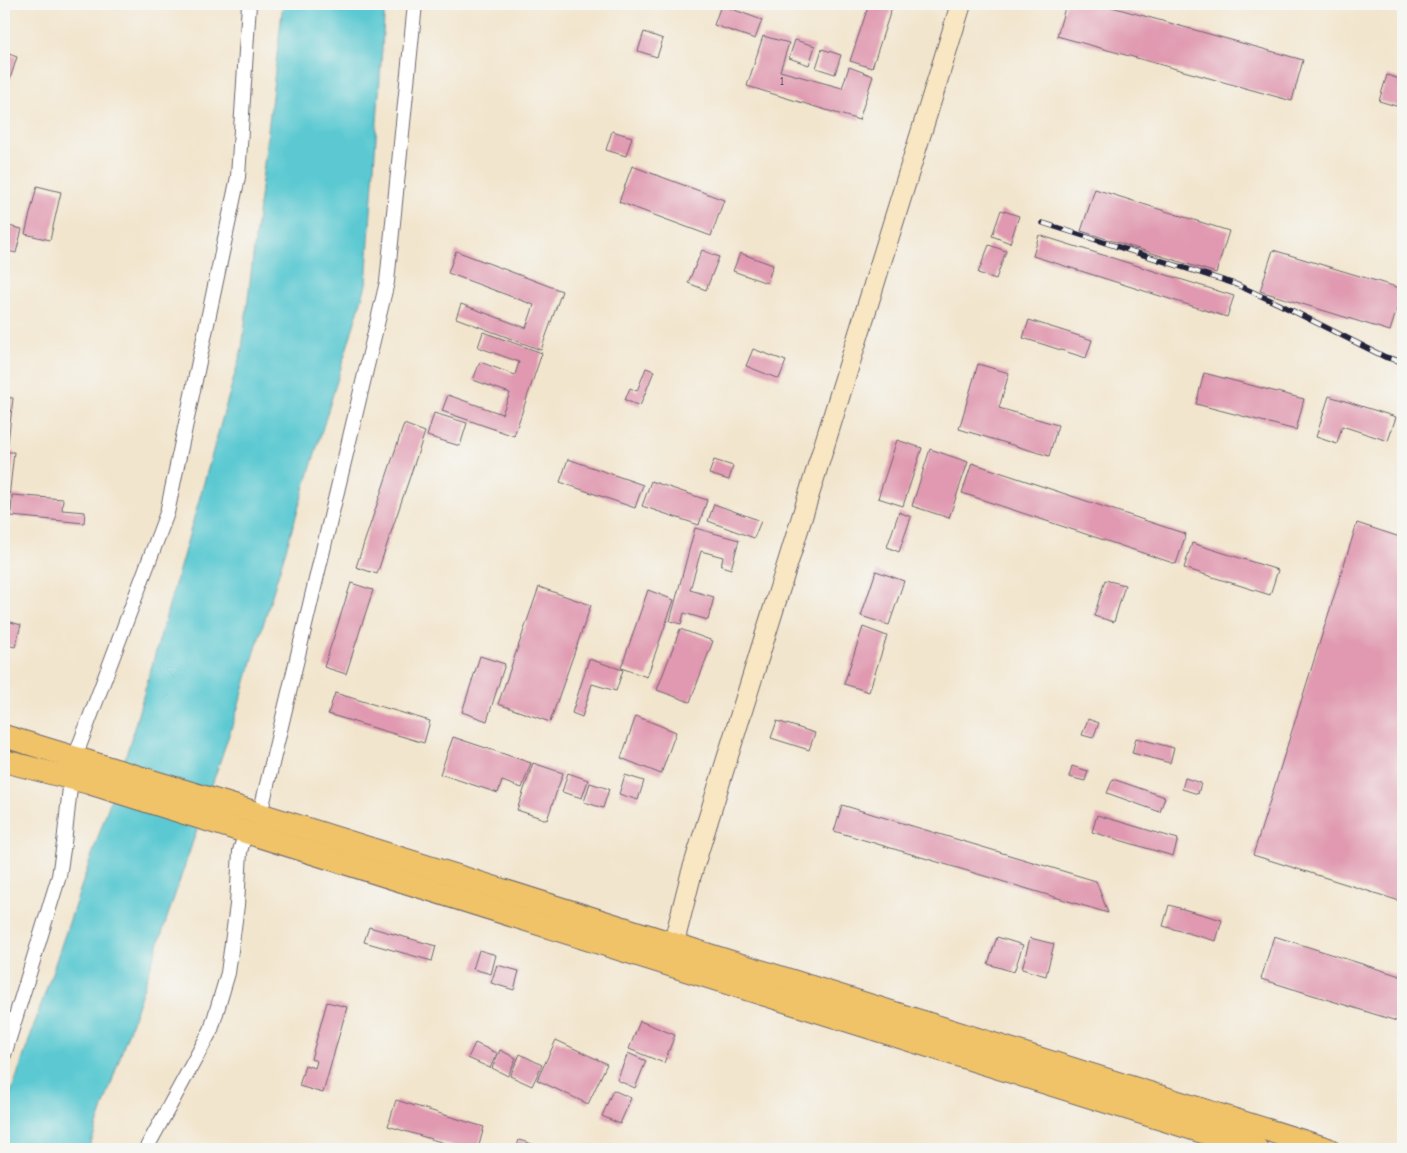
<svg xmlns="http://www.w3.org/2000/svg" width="1407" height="1153" font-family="'Comic Neue',sans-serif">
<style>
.water{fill:#5cc9d2;stroke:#3f7686}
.building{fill:#e099b0}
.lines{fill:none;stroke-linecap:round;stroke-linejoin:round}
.minor-casing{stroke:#6b666e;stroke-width:16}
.secondary-casing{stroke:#6b666e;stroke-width:22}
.primary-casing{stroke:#6b666e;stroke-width:24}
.minor{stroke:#fff;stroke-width:14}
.secondary{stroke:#f9e7c3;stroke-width:20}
.primary{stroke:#f0c369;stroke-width:22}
.rail-casing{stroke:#22223b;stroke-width:5.5}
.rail{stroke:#f6f6f2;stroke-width:4;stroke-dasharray:11;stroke-linecap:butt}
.labels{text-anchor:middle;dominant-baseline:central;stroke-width:4;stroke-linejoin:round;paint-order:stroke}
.number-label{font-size:11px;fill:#524058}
</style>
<rect width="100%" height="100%" fill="#f6f6f2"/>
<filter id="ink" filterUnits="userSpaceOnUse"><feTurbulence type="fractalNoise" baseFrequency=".02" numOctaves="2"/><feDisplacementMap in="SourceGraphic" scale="10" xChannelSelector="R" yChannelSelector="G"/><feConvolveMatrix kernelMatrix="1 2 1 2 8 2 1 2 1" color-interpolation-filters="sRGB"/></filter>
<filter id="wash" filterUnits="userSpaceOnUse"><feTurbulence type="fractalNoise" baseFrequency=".0096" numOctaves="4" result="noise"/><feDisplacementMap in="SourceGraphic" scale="20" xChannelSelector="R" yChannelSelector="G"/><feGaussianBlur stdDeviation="1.12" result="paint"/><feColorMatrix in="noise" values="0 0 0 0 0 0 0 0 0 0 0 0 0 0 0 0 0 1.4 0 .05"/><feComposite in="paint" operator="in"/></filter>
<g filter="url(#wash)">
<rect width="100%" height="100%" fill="#f2e5cd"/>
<!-- water -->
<polygon class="water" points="283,4 385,4 366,285 237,711 89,1149 4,1149 4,1114 129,746 242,349"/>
<g id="blocks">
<!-- building -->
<g class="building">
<polygon points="869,4 893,4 872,68 850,61"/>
<polygon points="1066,4 1101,4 1303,60 1292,101 1057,36"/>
<polygon points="721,5 762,20 755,39 714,25"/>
<polygon points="644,32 663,39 657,57 638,51"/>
<polygon points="763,36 789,43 780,71 842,88 849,67 873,76 859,120 747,86"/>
<polygon points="795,40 815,46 809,65 789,58"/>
<polygon points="822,49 841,55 835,74 816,68"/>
<polygon points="4,52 17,57 10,79 4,77"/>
<polygon points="1387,75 1403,80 1403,108 1379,101"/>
<polygon points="612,131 632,137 626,156 606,150"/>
<polygon points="632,166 724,200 711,236 619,202"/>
<polygon points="37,186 61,192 50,240 25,234"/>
<polygon points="1095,189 1229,231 1216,273 1081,231"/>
<polygon points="1001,210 1019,216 1010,243 992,236"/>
<polygon points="4,225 22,229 16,253 4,250"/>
<polygon points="1039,235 1234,296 1227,317 1033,256"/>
<polygon points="989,245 1006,251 996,279 978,273"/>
<polygon points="702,250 719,257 706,290 688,283"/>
<polygon points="1273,250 1403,289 1390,331 1260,291"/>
<polygon points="456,251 562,291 541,350 456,318 461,304 526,328 534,305 448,273"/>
<polygon points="740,253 773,265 767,283 733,271"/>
<polygon points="1029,320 1092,340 1086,358 1023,338"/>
<polygon points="483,332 542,353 514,436 442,411 448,395 502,414 510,393 473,380 480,362 515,375 519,362 478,347"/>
<polygon points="753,349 786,361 779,379 746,366"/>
<polygon points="978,364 1009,373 999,408 1058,425 1049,456 959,429"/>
<polygon points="646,368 654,371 640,406 625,400 630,388 637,391"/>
<polygon points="1204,373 1304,399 1296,430 1196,404"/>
<polygon points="1329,396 1396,417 1388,441 1342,426 1337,444 1316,437"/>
<polygon points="4,397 13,398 7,452 14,452 7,516 4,516"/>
<polygon points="434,413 467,423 460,446 427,436"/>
<polygon points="404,424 425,432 377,574 356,567"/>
<polygon points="897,440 922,448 903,506 878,498"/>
<polygon points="930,449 968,462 949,518 912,506"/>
<polygon points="568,459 643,485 635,508 560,482"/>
<polygon points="714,460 733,466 729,480 709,474"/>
<polygon points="972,463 1186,534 1176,564 962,493"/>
<polygon points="651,481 707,500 699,525 642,506"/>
<polygon points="12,495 63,499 62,510 85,512 84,523 11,516"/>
<polygon points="714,504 761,521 754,538 708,521"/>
<polygon points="899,512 911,517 899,552 887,547"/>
<polygon points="1357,523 1403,538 1403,902 1253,855"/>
<polygon points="695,528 739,540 731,569 721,566 723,557 701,551 690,590 714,597 708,620 684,613 681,624 670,621"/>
<polygon points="1192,543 1278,570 1270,595 1184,568"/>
<polygon points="876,571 904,581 889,625 861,616"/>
<polygon points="1105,580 1125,585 1114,622 1094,616"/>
<polygon points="351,583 373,590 346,674 324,667"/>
<polygon points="539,587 591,605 550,722 498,704"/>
<polygon points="648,590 674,600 647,677 621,668"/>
<polygon points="4,620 21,625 15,647 4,644"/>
<polygon points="863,627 887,636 869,692 844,684"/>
<polygon points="680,629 713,641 690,702 657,690"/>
<polygon points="480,656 505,664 487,721 462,712"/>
<polygon points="589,659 623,670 616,691 592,684 582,717 572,713"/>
<polygon points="335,693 430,721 424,743 328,714"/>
<polygon points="636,716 676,732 661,774 621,758"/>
<polygon points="1088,719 1099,723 1093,738 1082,735"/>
<polygon points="777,721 815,733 809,750 771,738"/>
<polygon points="453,737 531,763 522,788 502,781 498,793 440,774"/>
<polygon points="1136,738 1174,748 1170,763 1132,753"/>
<polygon points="533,763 563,773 547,820 517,810"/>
<polygon points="1072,766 1088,771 1085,781 1069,777"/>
<polygon points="568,773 588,780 582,798 562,792"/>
<polygon points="625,775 644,781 638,800 619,794"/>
<polygon points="1185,778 1201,783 1198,794 1182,789"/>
<polygon points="1113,779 1165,797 1160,812 1107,793"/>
<polygon points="590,783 609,789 603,808 584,802"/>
<polygon points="842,805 1096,881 1108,913 834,831"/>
<polygon points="1097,815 1178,839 1173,856 1092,832"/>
<polygon points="1169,905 1222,920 1216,941 1163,926"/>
<polygon points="369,927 436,946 432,961 364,942"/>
<polygon points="1274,936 1403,977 1403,1023 1261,979"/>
<polygon points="997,937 1023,945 1014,972 988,964"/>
<polygon points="1030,938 1054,944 1046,976 1022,969"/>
<polygon points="479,950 496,955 491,974 473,969"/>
<polygon points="497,965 519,971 514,990 491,983"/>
<polygon points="327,1002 347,1007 323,1093 299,1086 305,1065 315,1068 317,1061 311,1059"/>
<polygon points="640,1021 675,1035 664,1063 629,1049"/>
<polygon points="556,1040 607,1064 588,1104 537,1080"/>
<polygon points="475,1043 497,1053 490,1068 468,1058"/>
<polygon points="500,1050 516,1058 508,1076 492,1068"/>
<polygon points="628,1053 646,1061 635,1088 617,1080"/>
<polygon points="520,1054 542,1065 532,1086 510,1076"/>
<polygon points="613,1090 631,1098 620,1124 602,1116"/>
<polygon points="396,1100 484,1127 478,1149 464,1149 388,1126"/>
<polygon points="519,1140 548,1149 516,1149"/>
</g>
</g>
</g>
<g filter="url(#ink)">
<use href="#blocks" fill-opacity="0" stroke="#6b666e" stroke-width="1"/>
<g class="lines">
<!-- minor casing -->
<g class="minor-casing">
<g id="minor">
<polyline points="75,757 167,513 238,177 249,4"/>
<polyline points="260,814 387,282 415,4"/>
<polyline points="4,1055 59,876 64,843 71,778"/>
<polyline points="146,1149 211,1030 228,973 237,905 240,851 246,832"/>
</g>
</g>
<!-- secondary casing -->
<g class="secondary-casing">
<polyline id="secondary" points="670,958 691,875 961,4"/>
</g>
<!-- primary casing -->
<g class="primary-casing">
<g id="primary">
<polyline points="4,736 244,809 1328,1149"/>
<polyline points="4,761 89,783 1257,1149"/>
</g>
</g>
<!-- minor -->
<use href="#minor" class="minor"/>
<!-- secondary -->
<use href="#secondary" class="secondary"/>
<!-- primary -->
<use href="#primary" class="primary"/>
<!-- rail casing -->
<g class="rail-casing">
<polyline id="rail" points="1043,223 1235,284 1279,304 1385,357 1403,362"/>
</g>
<!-- rail -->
<use href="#rail" class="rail"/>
</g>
</g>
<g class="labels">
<!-- number labels -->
<g class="number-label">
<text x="782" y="81">1</text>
</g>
</g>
<!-- margin -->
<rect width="1407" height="1153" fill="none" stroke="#f6f6f2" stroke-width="20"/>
</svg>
